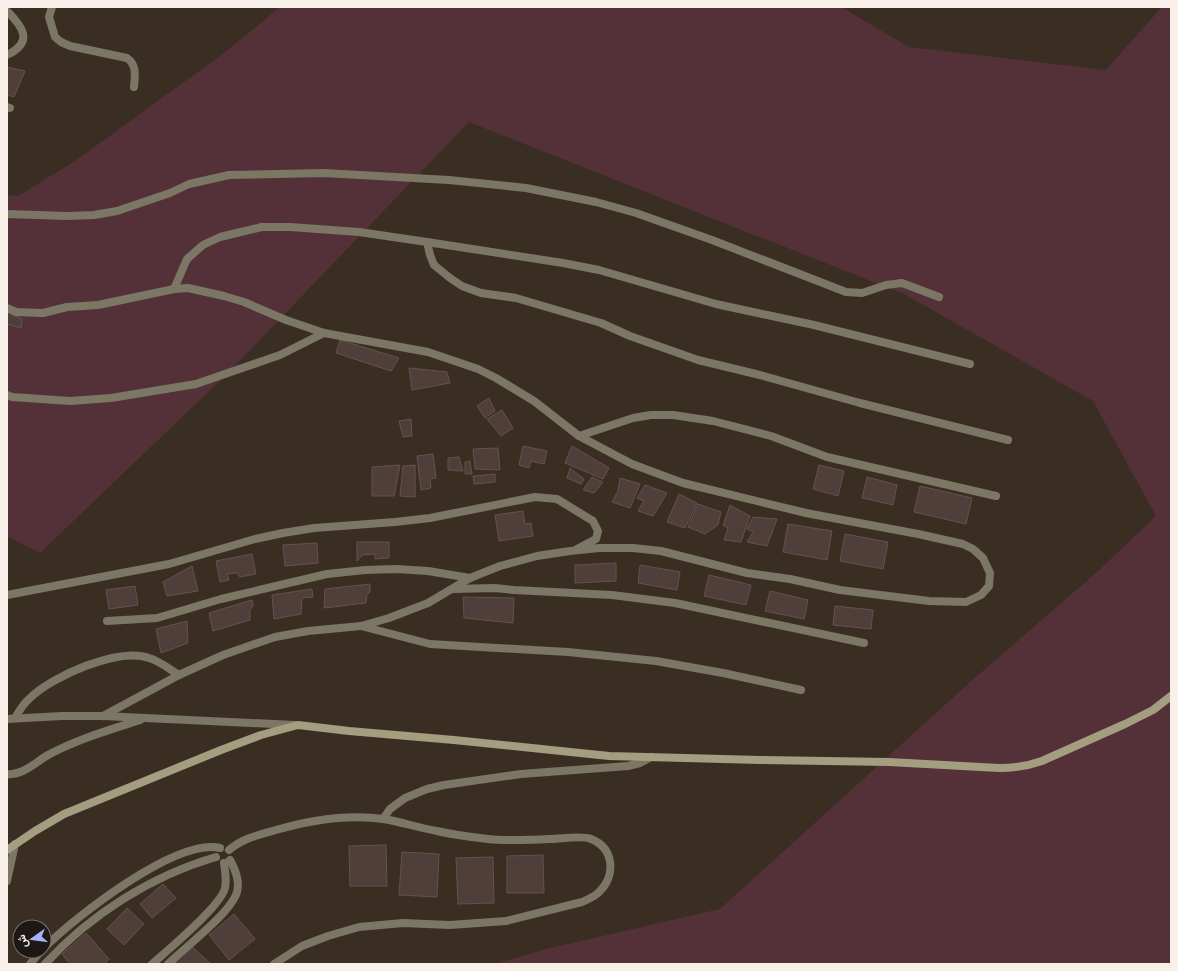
<svg xmlns="http://www.w3.org/2000/svg" width="1178" height="971" font-family="Commissioner,Vazirmatn,sans-serif">
<style>
.green{fill:#543139}
.building{fill:#4f3e39;stroke:#64524d}
.lines{fill:none;stroke-linecap:round;stroke-linejoin:round}
.street{stroke:#7b7764;stroke-width:8}
.secondary{stroke:#a49e80;stroke-width:8}
</style>
<rect width="100%" height="100%" fill="#3a2e23"/>
<!-- green -->
<polygon class="green" points="280,7 841,7 909,47 1106,70 1162,7 1171,7 1171,964 495,964 546,949 720,909 969,683 1096,573 1156,516 1093,401 904,294 469,122 228,373 40,553 7,536 7,195 18,196 75,161 224,53"/>
<!-- building -->
<g class="building">
<polygon points="7,67 25,71 14,97 7,95"/>
<polygon points="7,312 22,319 21,328 7,324"/>
<polygon points="340,340 399,358 391,371 336,353"/>
<polygon points="409,368 447,372 450,383 412,390"/>
<polygon points="489,398 495,411 485,418 477,406"/>
<polygon points="502,410 513,428 501,436 487,419"/>
<polygon points="411,419 412,436 403,437 399,421"/>
<polygon points="523,446 547,451 544,464 531,461 529,468 519,465"/>
<polygon points="572,446 609,468 603,479 565,463"/>
<polygon points="498,448 500,470 475,469 473,449"/>
<polygon points="433,454 436,478 430,479 431,488 421,490 417,456"/>
<polygon points="459,457 463,471 448,470 448,458"/>
<polygon points="470,461 472,474 465,474 465,462"/>
<polygon points="400,465 394,496 372,496 372,467"/>
<polygon points="415,465 415,497 400,496 403,466"/>
<polygon points="819,465 844,471 838,496 813,489"/>
<polygon points="570,468 584,479 581,484 567,478"/>
<polygon points="495,474 495,482 474,484 473,476"/>
<polygon points="592,477 603,482 594,493 583,490"/>
<polygon points="867,477 897,485 893,505 862,498"/>
<polygon points="620,478 640,484 630,508 612,502 618,491"/>
<polygon points="645,485 667,493 653,516 638,511 644,501 637,498"/>
<polygon points="920,486 972,498 966,524 914,512"/>
<polygon points="679,494 697,503 685,528 667,522"/>
<polygon points="698,504 721,512 718,525 705,534 688,527"/>
<polygon points="730,505 750,516 741,542 724,540 728,528 723,525"/>
<polygon points="523,511 525,524 531,523 533,536 499,541 495,515"/>
<polygon points="753,517 777,519 767,546 747,542 753,532 747,529"/>
<polygon points="788,524 832,531 827,560 783,552"/>
<polygon points="845,534 888,542 883,569 840,561"/>
<polygon points="357,542 389,542 389,558 375,559 375,554 362,555 357,561"/>
<polygon points="317,543 318,563 285,566 283,545"/>
<polygon points="252,554 256,574 240,577 237,573 227,574 229,580 220,582 216,561"/>
<polygon points="616,563 616,581 575,583 575,565"/>
<polygon points="640,565 680,572 677,590 638,583"/>
<polygon points="192,566 198,591 167,596 163,582"/>
<polygon points="709,575 751,585 746,605 704,596"/>
<polygon points="370,584 370,592 367,595 366,603 324,608 325,589"/>
<polygon points="135,586 138,605 109,609 106,590"/>
<polygon points="312,589 313,597 302,598 301,614 274,619 272,595"/>
<polygon points="770,591 808,600 804,619 765,611"/>
<polygon points="463,597 514,598 513,623 464,618"/>
<polygon points="252,600 253,606 250,610 250,620 213,631 209,613"/>
<polygon points="835,606 873,610 871,629 833,625"/>
<polygon points="187,621 188,643 161,653 156,629"/>
<polygon points="386,845 387,886 350,886 349,846"/>
<polygon points="402,852 439,854 437,897 399,895"/>
<polygon points="543,855 544,893 507,893 507,856"/>
<polygon points="493,857 494,903 458,904 456,858"/>
<polygon points="163,884 176,898 152,918 140,904"/>
<polygon points="127,908 144,924 124,945 107,929"/>
<polygon points="234,914 255,939 229,960 209,935"/>
<polygon points="86,933 109,959 104,964 70,964 62,954"/>
<polygon points="190,945 211,964 172,964"/>
</g>
<g class="lines">
<!-- street -->
<g class="street">
<path d="M 52,7 L 49,17 L 55,37 L 61,42 L 70,46 L 127,58 C 137,65 135,76 134,87"/>
<path d="M 7,11 C 23,27 34,42 7,55"/>
<polyline points="7,107 10,108"/>
<polyline points="7,214 67,216 94,215 117,211 170,193 189,184 229,175 324,173 449,180 526,188 596,202 636,213 712,240 846,292 862,293 886,285 902,283 939,297"/>
<polyline points="427,242 563,263 599,270 716,304 814,325 970,364"/>
<polyline points="174,289 187,259 203,245 220,237 262,227 290,227 359,232 427,242 430,255 434,265 450,278 462,286 481,293 516,298 601,323 630,336 698,360 760,375 860,403 1008,440"/>
<polyline points="7,308 16,312 43,313 67,307 98,305 174,289 188,288 224,296 244,302 286,320 324,333 428,352 478,369 496,378 534,401 579,436 632,464 683,483 806,513 918,534 963,544 973,549 983,558 990,573 989,586 981,595 966,602 929,601 840,590 790,579 747,573 661,551 633,548 599,548 570,551 537,556 500,566 470,578 428,603 389,618 361,626 308,631 275,637 223,655 179,675 103,716"/>
<polyline points="7,395 12,397 70,401 111,398 196,384 280,355 324,333"/>
<polyline points="579,436 633,418 651,415 673,415 713,421 771,436 827,457 996,496"/>
<polyline points="454,589 494,588 514,590 612,595 675,603 864,643"/>
<polyline points="7,595 169,564 255,539 283,533 314,528 395,522 430,518 535,497 557,499 593,521 598,531 596,539 577,549"/>
<polyline points="107,621 157,618 221,599 327,574 365,570 396,569 428,571 470,578"/>
<polyline points="361,626 430,644 568,652 656,661 723,673 801,690"/>
<path d="M 15,718 C 19,711 24,703 30,698 C 52,676 119,647 149,658 C 160,661 169,669 179,675"/>
<polyline points="7,719 62,716 103,716 295,725"/>
<path d="M 7,774 C 22,776 36,762 48,755 C 78,739 109,730 140,720"/>
<polyline points="383,819 390,809 405,798 427,789 444,785 521,774 628,766 640,763 651,757"/>
<path d="M 229,850 C 243,838 259,835 276,830 C 310,820 348,814 384,819 C 402,822 419,828 437,831 C 454,835 471,837 488,839 C 508,841 529,840 549,839 C 561,839 581,835 591,839 C 614,848 616,875 600,891 C 595,897 588,899 582,902 L 506,921 L 450,925 L 403,923 L 359,927 L 328,936 L 302,946 L 274,964"/>
<polyline points="7,881 15,844"/>
<path d="M 44,948 C 75,917 176,838 220,848"/>
<polyline points="30,964 41,951"/>
<path d="M 45,964 C 91,914 151,876 216,857"/>
<path d="M 152,964 C 168,950 221,906 225,888 C 227,879 225,871 224,863"/>
<path d="M 168,964 C 184,948 231,913 237,892 C 240,881 235,869 230,860"/>
</g>
<!-- secondary -->
<path class="secondary" d="M 7,850 L 35,831 L 64,814 L 221,750 L 261,735 L 298,725 L 349,731 L 454,740 L 609,756 L 760,760 L 889,762 L 999,768 C 1014,768 1028,766 1042,761 L 1125,724 L 1153,710 L 1171,696"/>
</g>
<!-- border -->
<rect width="1178" height="971" fill="none" stroke="#f8f0e9" stroke-width="16"/>
<!-- north arrow -->
<g transform="translate(32 939) rotate(256)"><circle r="19" fill="#1d1813" stroke="#756e69"/>
<path d="M0-3L7 15L0 10L-7 15Z" fill="#a4b2fc"/>
<text y="-6" font-size="11" font-weight="bold" text-anchor="middle" fill="#f8f0e9">ش</text>
</g>
</svg>
